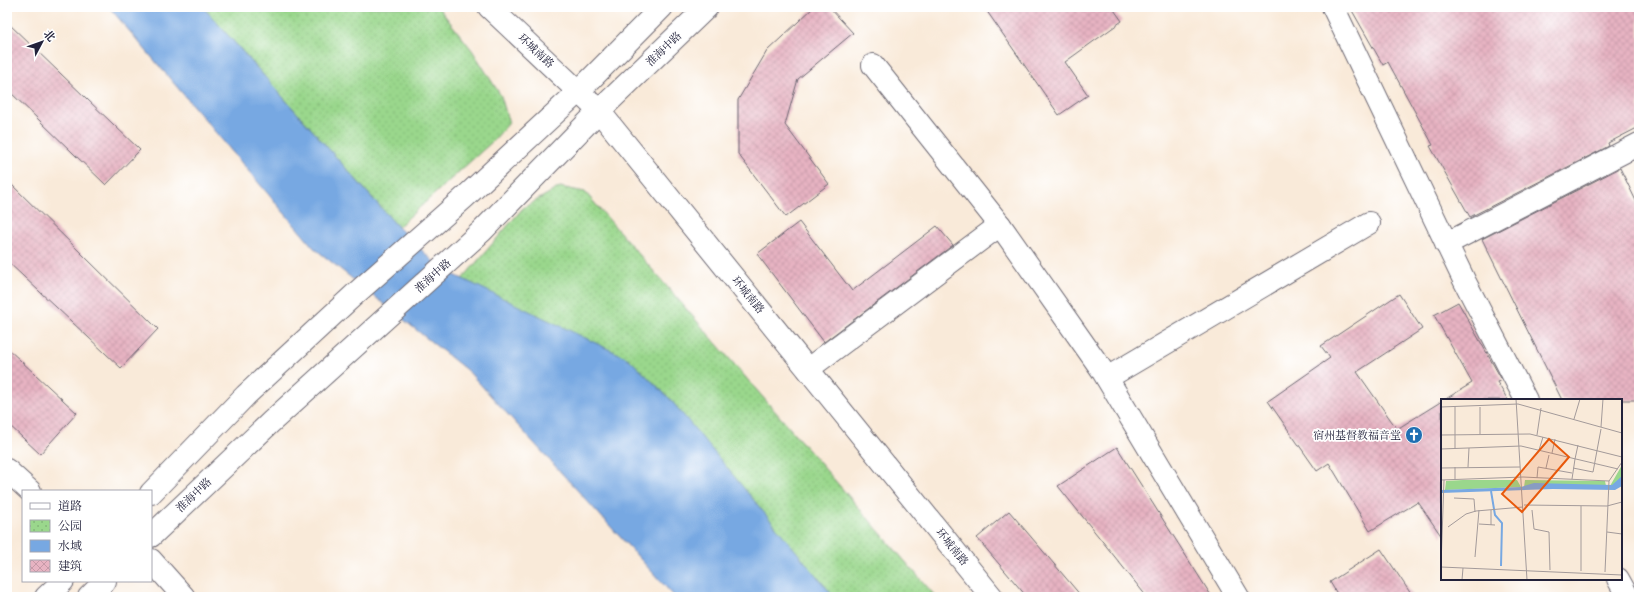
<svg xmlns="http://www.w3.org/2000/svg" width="1646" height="604" font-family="'IM FELL French Canon','Noto Serif SC',serif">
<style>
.park{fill:url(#park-dots);stroke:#5e7c64}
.water{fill:#77a8e2;stroke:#4c658e}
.building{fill:url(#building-cross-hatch)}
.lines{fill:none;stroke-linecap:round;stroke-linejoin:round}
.minor-casing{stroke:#6d6872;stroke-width:24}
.major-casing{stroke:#6d6872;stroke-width:24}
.minor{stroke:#fff;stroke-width:22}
.major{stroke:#fff;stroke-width:22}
.labels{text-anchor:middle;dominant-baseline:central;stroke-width:3.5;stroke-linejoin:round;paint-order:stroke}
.street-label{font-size:11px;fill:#22223b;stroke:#fff}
.poi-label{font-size:11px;fill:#22223b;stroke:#fff;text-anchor:end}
.inset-river{fill:none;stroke:#77a8e2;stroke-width:2}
.inset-road{fill:none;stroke:#a39a9a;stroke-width:1}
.view{fill:#e8590c;fill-opacity:0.15;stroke:#e8590c;stroke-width:2}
.inset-edge{fill:none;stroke:#22223b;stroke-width:2}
</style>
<defs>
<pattern id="park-dots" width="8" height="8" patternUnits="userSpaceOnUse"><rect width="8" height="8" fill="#9ad78c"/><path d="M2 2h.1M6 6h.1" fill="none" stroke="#84b87a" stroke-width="1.8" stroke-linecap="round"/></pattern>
<pattern id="building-cross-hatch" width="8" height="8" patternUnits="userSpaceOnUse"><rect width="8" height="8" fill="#e7b3c2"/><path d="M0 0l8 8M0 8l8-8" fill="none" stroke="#c69aa8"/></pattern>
</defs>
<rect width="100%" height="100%" fill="#fff"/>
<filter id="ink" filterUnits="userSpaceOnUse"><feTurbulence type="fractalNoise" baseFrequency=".025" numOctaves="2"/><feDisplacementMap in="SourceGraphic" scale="8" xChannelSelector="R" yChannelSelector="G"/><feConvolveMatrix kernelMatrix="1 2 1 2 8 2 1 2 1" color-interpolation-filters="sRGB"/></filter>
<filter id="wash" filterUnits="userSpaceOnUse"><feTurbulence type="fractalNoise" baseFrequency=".012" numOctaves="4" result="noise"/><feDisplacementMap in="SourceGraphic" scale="16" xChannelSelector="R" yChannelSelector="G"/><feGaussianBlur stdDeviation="0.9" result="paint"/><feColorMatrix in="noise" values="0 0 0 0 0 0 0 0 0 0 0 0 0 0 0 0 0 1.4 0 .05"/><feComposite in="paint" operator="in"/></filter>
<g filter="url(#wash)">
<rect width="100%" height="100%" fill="#f9ead9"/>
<!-- park -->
<g class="park">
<polygon points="203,7 438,7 472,50 501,96 509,123 493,141 398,227"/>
<polygon points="560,187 585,192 936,597 819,597 457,285 523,208"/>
</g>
<!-- water -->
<polygon class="water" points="109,7 203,7 398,227 440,268 629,359 670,399 834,597 675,597 469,372 314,248"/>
<g id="blocks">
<!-- building -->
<g class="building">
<polygon points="814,7 829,7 853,33 798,79 785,125 829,184 786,217 738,154 738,100 767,51"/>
<polygon points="984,7 1112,7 1122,21 1065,62 1088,95 1059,115"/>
<polygon points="1350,7 1639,7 1639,127 1608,143 1609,146 1470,217 1430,146 1433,145 1388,62 1383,65"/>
<polygon points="7,22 140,150 106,185 7,89"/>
<polygon points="1620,168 1639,207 1639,400 1562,400 1482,239"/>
<polygon points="7,180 158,329 121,368 7,261"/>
<polygon points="799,222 852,291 937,226 953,245 824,342 757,254"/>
<polygon points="1399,294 1422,329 1357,372 1397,429 1442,401 1442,537 1418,502 1370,531 1329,463 1317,471 1268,401 1330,358 1321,346"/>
<polygon points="1458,302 1502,380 1497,382 1508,400 1444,400 1472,383 1434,315"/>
<polygon points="7,348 77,413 40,454 7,423"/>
<polygon points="1117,447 1212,597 1147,597 1058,486"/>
<polygon points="1009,511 1082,597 1027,597 977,538"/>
<polygon points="1381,549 1413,597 1339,597 1330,582"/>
</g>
</g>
</g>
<g filter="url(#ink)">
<use href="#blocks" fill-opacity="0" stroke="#6d6872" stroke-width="1"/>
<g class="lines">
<!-- minor casing -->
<g class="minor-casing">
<g id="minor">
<polyline points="1333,7 1465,282 1526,400"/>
<polyline points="873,65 1000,225"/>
<polyline points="1446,244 1639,144"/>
<polyline points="808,369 1000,225 1102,370 1238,597"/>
<polyline points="1107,378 1369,223"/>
<polyline points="7,470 30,491"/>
<polyline points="151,560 184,597"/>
<polyline points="1618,579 1628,597"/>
</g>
</g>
<!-- major casing -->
<g class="major-casing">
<g id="major">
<polyline points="489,7 599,111 992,597"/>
<polyline points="151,493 246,395 354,295 465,197 579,91 662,7"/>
<polyline points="151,536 271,422 482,231 599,111 707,7"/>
<polyline points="46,597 63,581"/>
<polyline points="89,597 105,581"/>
</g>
</g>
<!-- minor -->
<use href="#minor" class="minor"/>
<!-- major -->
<use href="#major" class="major"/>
</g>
</g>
<!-- icons -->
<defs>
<g id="church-disc" transform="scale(0.9)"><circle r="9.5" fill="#1f6fb2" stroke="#fff"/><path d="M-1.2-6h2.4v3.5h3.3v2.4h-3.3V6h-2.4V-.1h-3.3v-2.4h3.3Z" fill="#fff"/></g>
</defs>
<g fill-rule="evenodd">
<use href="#church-disc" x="1414" y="435"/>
</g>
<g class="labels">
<!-- street labels -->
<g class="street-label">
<text transform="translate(664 49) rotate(-44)">淮海中路</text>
<text transform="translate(536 51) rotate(43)">环城南路</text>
<text transform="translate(433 276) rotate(-42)">淮海中路</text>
<text transform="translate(748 295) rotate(51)">环城南路</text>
<text transform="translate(194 495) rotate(-44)">淮海中路</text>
<text transform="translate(952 547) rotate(51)">环城南路</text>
</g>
<!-- poi labels -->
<g class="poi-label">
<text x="1401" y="435">宿州基督教福音堂</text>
</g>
</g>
<!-- overview -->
<g transform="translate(1441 399)">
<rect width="181" height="181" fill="#f9ead9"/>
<path d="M 181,66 L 181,79 L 176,85 L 169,87 ZM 22,81 L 76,81 L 80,88 L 4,91 L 5,82 ZM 84,81 L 164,82 L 165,87 L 83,88 Z" fill="#9ad78c"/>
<path d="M 181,77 L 181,87 L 174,91 L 112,90 L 0,94 L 0,91 L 80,88 L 93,84 L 171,86 Z" fill="#77a8e2"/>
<path class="inset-river" d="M 50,92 L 54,116 L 61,124 L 60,167"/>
<path class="inset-road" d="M 75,0 L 86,181M 14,7 L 14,50M 0,8 L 77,5 L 181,34M 133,20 L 139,0M 160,28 L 162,0M 39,35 L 39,8M 0,36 L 89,35 L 181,58M 96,36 L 100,9M 0,50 L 80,47 L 177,70M 98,51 L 102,38M 111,54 L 114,40M 134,60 L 137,46M 27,68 L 28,49M 0,69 L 79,68M 105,69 L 108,56M 132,69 L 152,73 L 160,30M 96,79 L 97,68 L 131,74M 131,80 L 134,60M 0,81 L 82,78 L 168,82 L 181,63M 14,81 L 14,68M 13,99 L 33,100 L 34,113M 83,106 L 166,107 L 181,103M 140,107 L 140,172M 50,111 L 50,126M 91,111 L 93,130 L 108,133 L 109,171M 38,125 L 54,126M 7,128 L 25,115 L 35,112 L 82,108M 166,133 L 181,135M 34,158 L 38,111M 0,167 L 3,81M 0,168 L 181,176M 164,173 L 168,82M 21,181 L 22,169"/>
<path class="view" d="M 108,40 L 128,58 L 81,113 L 61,95 Z"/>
<rect width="181" height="181" class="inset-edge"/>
</g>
<!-- margin -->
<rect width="1646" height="604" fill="none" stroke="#fff" stroke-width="24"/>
<!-- legend -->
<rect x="22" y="490" width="130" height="92" fill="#ffffff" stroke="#a7a7b1"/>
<rect x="30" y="503" width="20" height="6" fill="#ffffff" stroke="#a7a7b1"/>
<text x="58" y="510" font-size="12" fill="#22223b">道路</text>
<rect x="30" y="520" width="20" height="12" fill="url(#park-dots)" stroke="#a7a7b1"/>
<text x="58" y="530" font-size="12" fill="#22223b">公园</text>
<rect x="30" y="540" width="20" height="12" fill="#77a8e2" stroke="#a7a7b1"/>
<text x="58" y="550" font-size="12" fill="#22223b">水域</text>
<rect x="30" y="560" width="20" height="12" fill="url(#building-cross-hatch)" stroke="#a7a7b1"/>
<text x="58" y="570" font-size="12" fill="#22223b">建筑</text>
<!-- north arrow -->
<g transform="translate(42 42) rotate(49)" stroke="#ffffff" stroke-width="3" paint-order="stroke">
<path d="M0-3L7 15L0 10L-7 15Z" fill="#22223b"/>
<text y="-6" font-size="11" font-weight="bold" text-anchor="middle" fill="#22223b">北</text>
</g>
</svg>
